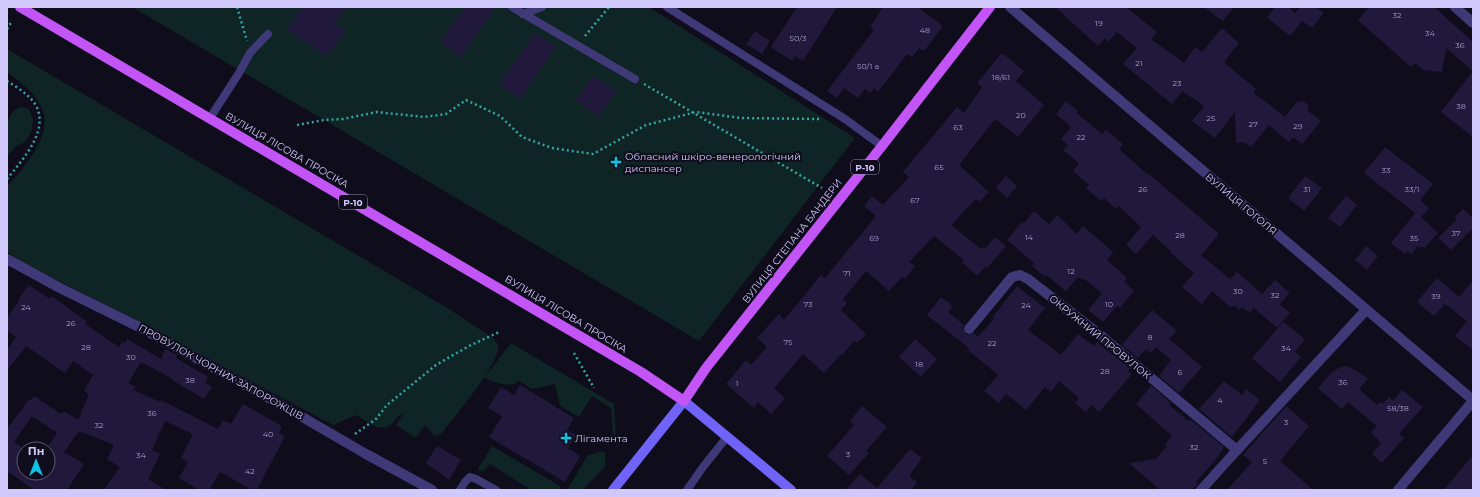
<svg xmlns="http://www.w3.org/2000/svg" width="1480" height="497" font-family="Montserrat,sans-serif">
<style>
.green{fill:#0f2424}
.building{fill:#21193b;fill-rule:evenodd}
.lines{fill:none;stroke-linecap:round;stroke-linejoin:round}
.path{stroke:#32a7a6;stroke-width:2.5;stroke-dasharray:2 3;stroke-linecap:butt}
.service{stroke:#3f3978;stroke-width:8}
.minor{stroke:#3f3978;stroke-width:10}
.secondary{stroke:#7064f8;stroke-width:10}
.primary{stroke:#c355f7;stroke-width:10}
.poi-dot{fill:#0bc4e6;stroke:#0f0c1b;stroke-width:1.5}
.labels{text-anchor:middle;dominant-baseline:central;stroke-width:4;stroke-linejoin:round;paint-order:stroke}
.number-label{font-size:8px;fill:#a59ccc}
.shield{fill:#0f0c1b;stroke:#9790b8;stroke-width:1}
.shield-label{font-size:9px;font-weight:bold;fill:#d1c8fc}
.street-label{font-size:10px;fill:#d1c8fc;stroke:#0f0c1b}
.poi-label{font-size:10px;fill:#d1c8fc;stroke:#0f0c1b;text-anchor:start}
</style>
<rect width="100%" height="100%" fill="#0f0c1b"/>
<!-- green -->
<g class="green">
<polygon points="132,7 649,7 855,138 699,341"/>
<path d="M 7,49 L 449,309 L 493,338 C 496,341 499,344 498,349 C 497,367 454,417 442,433 L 439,435 L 435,436 L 425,425 L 416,438 L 396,425 L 403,414 C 397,416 396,420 391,424 C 380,434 366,421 356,415 L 333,425 L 173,340 L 24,263 L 7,252 C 7,236 7,220 7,204 C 7,199 6,192 7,188 C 9,183 22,170 26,164 C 58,121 47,102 7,72 Z"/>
<path d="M 20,107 L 27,108 L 30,111 L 33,120 L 32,130 L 25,142 L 15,147 L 7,157 C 7,143 2,113 20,107 Z"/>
<path d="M 511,343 L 614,404 L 616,438 L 612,444 L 609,442 L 613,436 L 611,408 L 592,396 L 579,417 L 560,406 L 555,384 L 532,389 L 519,381 C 510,389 495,382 484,378 Z"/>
<polygon points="492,446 560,486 560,489 531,490 490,464 483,471 479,471 478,469"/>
<polygon points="602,451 605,453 605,467 582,490 567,490 588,455"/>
</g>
<!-- building -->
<g class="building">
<polygon points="303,7 346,7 335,24 345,31 327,56 287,29"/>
<polygon points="465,7 496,7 461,57 440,42"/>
<polygon points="797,7 837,7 803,61 795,56 792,61 771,47"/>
<polygon points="883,7 918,7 943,26 924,51 919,48 912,57 907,54 878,92 874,88 870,93 865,89 858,98 844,88 837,98 827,91 874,30 870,27"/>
<polygon points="1055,7 1126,7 1157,32 1151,39 1184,63 1195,47 1202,52 1222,28 1239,43 1224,62 1256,89 1253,92 1285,117 1297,102 1303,101 1308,105 1308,111 1321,121 1302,144 1293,137 1289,142 1269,125 1251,147 1243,142 1236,143 1235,112 1215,138 1192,121 1204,106 1182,91 1172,104 1123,64 1137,48 1117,32 1108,42 1105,38 1098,46"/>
<polygon points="1204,7 1234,7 1223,21"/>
<polygon points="1275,7 1288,7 1295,13 1300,7 1315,7 1324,13 1312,28 1302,21 1290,36 1267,17"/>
<polygon points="1369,7 1434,7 1473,42 1473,137 1441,112 1473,71 1446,48 1442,72 1423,70 1415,63 1411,67 1358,20"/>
<polygon points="755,31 770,41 762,54 746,44"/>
<polygon points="535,33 556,47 520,99 499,84"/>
<polygon points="1002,53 1024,71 1016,81 1044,105 1018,137 995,119 959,165 989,192 979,202 976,199 951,225 981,249 983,247 985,249 995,237 1006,246 987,268 986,266 977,276 962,262 964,260 934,236 909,262 915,266 905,279 902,277 889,291 866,271 843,299 847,303 841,310 866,334 857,343 854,341 842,355 841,354 824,373 803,354 774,388 785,398 771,414 758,402 754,408 726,384 746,360 751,365 767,347 757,338 779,314 784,320 821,275 825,278 876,216 864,206 872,196 883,205 909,177 903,172 957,107 964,113 982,87 977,83"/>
<polygon points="593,76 616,91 598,116 576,101"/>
<polygon points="1066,101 1078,111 1077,113 1102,134 1106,130 1123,144 1119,149 1148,175 1149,174 1219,234 1201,255 1230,279 1237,272 1262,294 1275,280 1290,293 1280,304 1290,313 1277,328 1254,308 1250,313 1242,307 1239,310 1235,306 1230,307 1212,291 1202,304 1182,287 1194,273 1170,252 1171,251 1153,235 1136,254 1126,245 1141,227 1119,206 1116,209 1104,198 1101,201 1086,188 1089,185 1073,171 1079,163 1063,150 1068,145 1061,139 1071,127 1056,114"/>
<polygon points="1385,147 1433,184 1420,200 1429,208 1421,217 1438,233 1424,248 1422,246 1420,248 1418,246 1411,254 1407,251 1405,254 1391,243 1415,213 1364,173"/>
<polygon points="1006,176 1017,186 1007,198 996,187"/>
<polygon points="1305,176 1322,188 1304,211 1288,198"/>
<polygon points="1346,196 1357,205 1340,227 1328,218"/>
<polygon points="1463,209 1473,218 1473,228 1451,250 1438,238 1457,219 1455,217"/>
<polygon points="1034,211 1049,224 1057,215 1077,234 1083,226 1113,252 1107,260 1127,278 1124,281 1134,291 1120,308 1117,306 1103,322 1088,310 1102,293 1083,278 1082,280 1078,277 1066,291 1046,275 1045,277 1032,266 1034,263 1007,240 1022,222 1024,223"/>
<polygon points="1366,246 1378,256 1367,270 1355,260"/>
<polygon points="1437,278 1459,297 1473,281 1473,350 1455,336 1467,321 1445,304 1434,316 1417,302"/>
<path d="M 29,285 L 50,299 L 52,296 L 87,322 L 85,324 L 119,347 L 122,342 L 125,343 L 127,339 L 161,359 L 165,349 L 177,355 L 176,358 L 208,377 L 205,383 L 212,387 L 204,399 L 172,380 L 173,379 L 141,362 L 128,383 L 136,387 L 134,390 L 160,402 L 161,400 L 218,429 L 223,420 L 231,424 L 243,404 L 282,426 L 279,433 L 285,436 L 257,490 L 252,490 L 220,472 L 209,490 L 199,490 L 179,478 L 188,462 L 181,458 L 193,434 L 165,421 L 152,450 L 160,454 L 148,479 L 166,490 L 104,490 L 120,467 L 107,459 L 114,445 L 79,431 L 64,452 L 84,464 L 67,490 L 34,490 L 7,471 L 7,429 L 29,399 L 31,400 L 34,396 L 61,414 L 64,411 L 78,420 L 89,394 L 84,391 L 93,375 L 73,361 L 65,373 L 26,346 L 7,371 L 7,350 L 16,337 L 7,330 L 7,318 L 20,299 L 19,298 ZM 32,416 L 57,433 L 48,446 L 48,473 L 24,473 L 24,449 L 14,442 Z"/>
<polygon points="1017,286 1045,308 1028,330 1061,355 1078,334 1094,346 1097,342 1130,368 1128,371 1132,374 1099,412 1091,405 1086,412 1075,403 1079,398 1059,381 1051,392 1045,387 1026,410 1006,394 999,403 984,391 998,375 968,350 969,348 927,315 941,297 953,306 948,312 964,325 963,328 965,334 968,335 974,333 978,337 994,319 992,318"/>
<polygon points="1152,310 1177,331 1169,339 1202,367 1179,393 1159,376 1171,360 1156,347 1151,353 1146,349 1138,358 1122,345"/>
<polygon points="1283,322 1305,339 1295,352 1301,357 1280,382 1252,358"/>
<polygon points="915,339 937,359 921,377 899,357"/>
<polygon points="1346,366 1351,368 1368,378 1359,389 1377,405 1380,402 1383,404 1389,397 1393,401 1402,390 1423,407 1399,434 1404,438 1382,463 1372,454 1381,443 1371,432 1377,426 1348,402 1342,409 1318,388 1333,371 1341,367"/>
<polygon points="1224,381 1242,395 1246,389 1260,400 1232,437 1199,409"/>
<polygon points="520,385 574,418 567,430 576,435 568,448 580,456 565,482 489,437 502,416 488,408 501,387 514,395"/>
<polygon points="1151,386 1171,403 1169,405 1188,421 1190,419 1224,447 1217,458 1196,482 1198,484 1191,490 1160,490 1129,463 1156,459 1167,446 1165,444 1172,436 1136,404"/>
<polygon points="862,406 887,427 866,451 869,453 849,475 827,456 854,425 850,421"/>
<polygon points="1286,406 1309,426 1280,461 1313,490 1227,490 1252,462 1243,455"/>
<polygon points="437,446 461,460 449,480 426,463"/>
<polygon points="910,449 922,458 909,476 917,482 911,490 846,490 860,474 877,488"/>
<polygon points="1473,455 1473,490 1444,490"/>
</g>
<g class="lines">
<!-- path -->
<g class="path">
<polyline points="237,7 247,41"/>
<polyline points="7,29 12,21"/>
<polyline points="585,36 609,7"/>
<path d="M 7,81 C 15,86 25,92 32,100 C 54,126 23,159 7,179"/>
<polyline points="644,84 822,188"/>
<polyline points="297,125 324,120 343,119 377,112 424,117 446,114 466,100 500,116 522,137 552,148 593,154 646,125 696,112 741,118 822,119"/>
<polyline points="574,353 594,388"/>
<polyline points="355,434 376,419 387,405 436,365 469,346 499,332"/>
</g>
<!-- service -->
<g class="service">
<polyline points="512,7 635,79"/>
<polyline points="667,7 845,119 882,146"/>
<polyline points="523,14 542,7"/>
<polyline points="210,118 239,73 250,53 268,34"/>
<polyline points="460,490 465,482 470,477 476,479 496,490"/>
<polyline points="687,490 703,467 727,437"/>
</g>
<!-- minor -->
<g class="minor">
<polyline points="1010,7 1473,400"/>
<polyline points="1455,7 1473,23"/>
<polyline points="7,259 60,288 145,330 285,407 366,454 432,490"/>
<polyline points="969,329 1012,277 1020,275 1028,279 1099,334 1237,450 1201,490"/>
<polyline points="1237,450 1366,310"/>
<polyline points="1398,490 1473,401"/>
</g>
<!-- secondary -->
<polyline class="secondary" points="613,490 684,401 791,490"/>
<!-- primary -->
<polyline class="primary" points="20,7 641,372 684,401 706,368 882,146 990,7"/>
</g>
<!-- markers -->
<g class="poi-dot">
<path d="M614 156h4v4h4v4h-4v4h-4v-4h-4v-4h4z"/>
<path d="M564 432h4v4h4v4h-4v4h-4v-4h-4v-4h4z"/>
</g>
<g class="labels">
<!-- number labels -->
<g class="number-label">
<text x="1397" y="15">32</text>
<text x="1099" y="23">19</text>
<text x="925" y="30">48</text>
<text x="1430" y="33">34</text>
<text x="798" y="38">50/3</text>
<text x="1460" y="45">36</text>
<text x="1139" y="63">21</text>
<text x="868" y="66">50/1 а</text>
<text x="1001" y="77">18/61</text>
<text x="1177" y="83">23</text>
<text x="1461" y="106">38</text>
<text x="1021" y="115">20</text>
<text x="1211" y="118">25</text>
<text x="1253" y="124">27</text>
<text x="1298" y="126">29</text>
<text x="958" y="127">63</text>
<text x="1081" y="137">22</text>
<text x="939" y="167">65</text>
<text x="1386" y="170">33</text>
<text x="1143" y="189">26</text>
<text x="1307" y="189">31</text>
<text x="1412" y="189">33/1</text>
<text x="915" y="200">67</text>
<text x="1456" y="233">37</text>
<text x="1180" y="235">28</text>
<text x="1029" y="237">14</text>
<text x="874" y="238">69</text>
<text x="1414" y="238">35</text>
<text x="1071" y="271">12</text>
<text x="847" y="273">71</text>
<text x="1238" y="291">30</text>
<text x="1275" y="295">32</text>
<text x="1436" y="296">39</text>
<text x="808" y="304">73</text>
<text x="1109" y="304">10</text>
<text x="1026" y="305">24</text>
<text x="26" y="307">24</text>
<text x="71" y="323">26</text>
<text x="1150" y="337">8</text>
<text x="788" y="342">75</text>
<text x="992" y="343">22</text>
<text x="86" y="347">28</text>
<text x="1286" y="348">34</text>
<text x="131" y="357">30</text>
<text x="919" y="364">18</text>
<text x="1105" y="371">28</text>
<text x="1180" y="372">6</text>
<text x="190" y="380">38</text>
<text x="1343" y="382">36</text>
<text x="737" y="383">1</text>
<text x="1220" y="400">4</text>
<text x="1398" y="408">58/38</text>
<text x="152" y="413">36</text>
<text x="1286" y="422">3</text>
<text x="99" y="425">32</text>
<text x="268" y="434">40</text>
<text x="1194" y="447">32</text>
<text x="848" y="454">3</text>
<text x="141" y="455">34</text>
<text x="1265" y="461">5</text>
<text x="250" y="471">42</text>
</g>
<!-- shield labels -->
<g class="shield">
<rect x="851" y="160" width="28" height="14" rx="3"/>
<rect x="339" y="195" width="28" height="14" rx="3"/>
</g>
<g class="shield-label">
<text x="865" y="167">Р-10</text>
<text x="353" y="202">Р-10</text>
</g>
<!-- street labels -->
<g class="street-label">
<text transform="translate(287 150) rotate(30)">ВУЛИЦЯ ЛІСОВА ПРОСІКА</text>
<text transform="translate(1241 204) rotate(40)">ВУЛИЦЯ ГОГОЛЯ</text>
<text transform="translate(792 241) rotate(-52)">ВУЛИЦЯ СТЕПАНА БАНДЕРИ</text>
<text transform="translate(566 314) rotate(31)">ВУЛИЦЯ ЛІСОВА ПРОСІКА</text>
<text transform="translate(1100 337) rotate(39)">ОКРУЖНИЙ ПРОВУЛОК</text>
<text transform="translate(221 372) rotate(29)">ПРОВУЛОК ЧОРНИХ ЗАПОРОЖЦІВ</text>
</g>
<!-- poi labels -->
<g class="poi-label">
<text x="625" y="156">Обласний шкіро-венерологічний<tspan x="625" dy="12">диспансер</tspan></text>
<text x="575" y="438">Лігамента</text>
</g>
</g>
<!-- border -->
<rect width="1480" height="497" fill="none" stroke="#d1c8fc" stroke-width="16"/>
<!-- north arrow -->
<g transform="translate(36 461)"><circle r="19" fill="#0f0c1b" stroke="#5d5775"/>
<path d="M0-3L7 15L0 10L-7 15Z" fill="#0bc4e6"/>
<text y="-6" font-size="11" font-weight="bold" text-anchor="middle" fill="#d1c8fc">Пн</text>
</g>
</svg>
